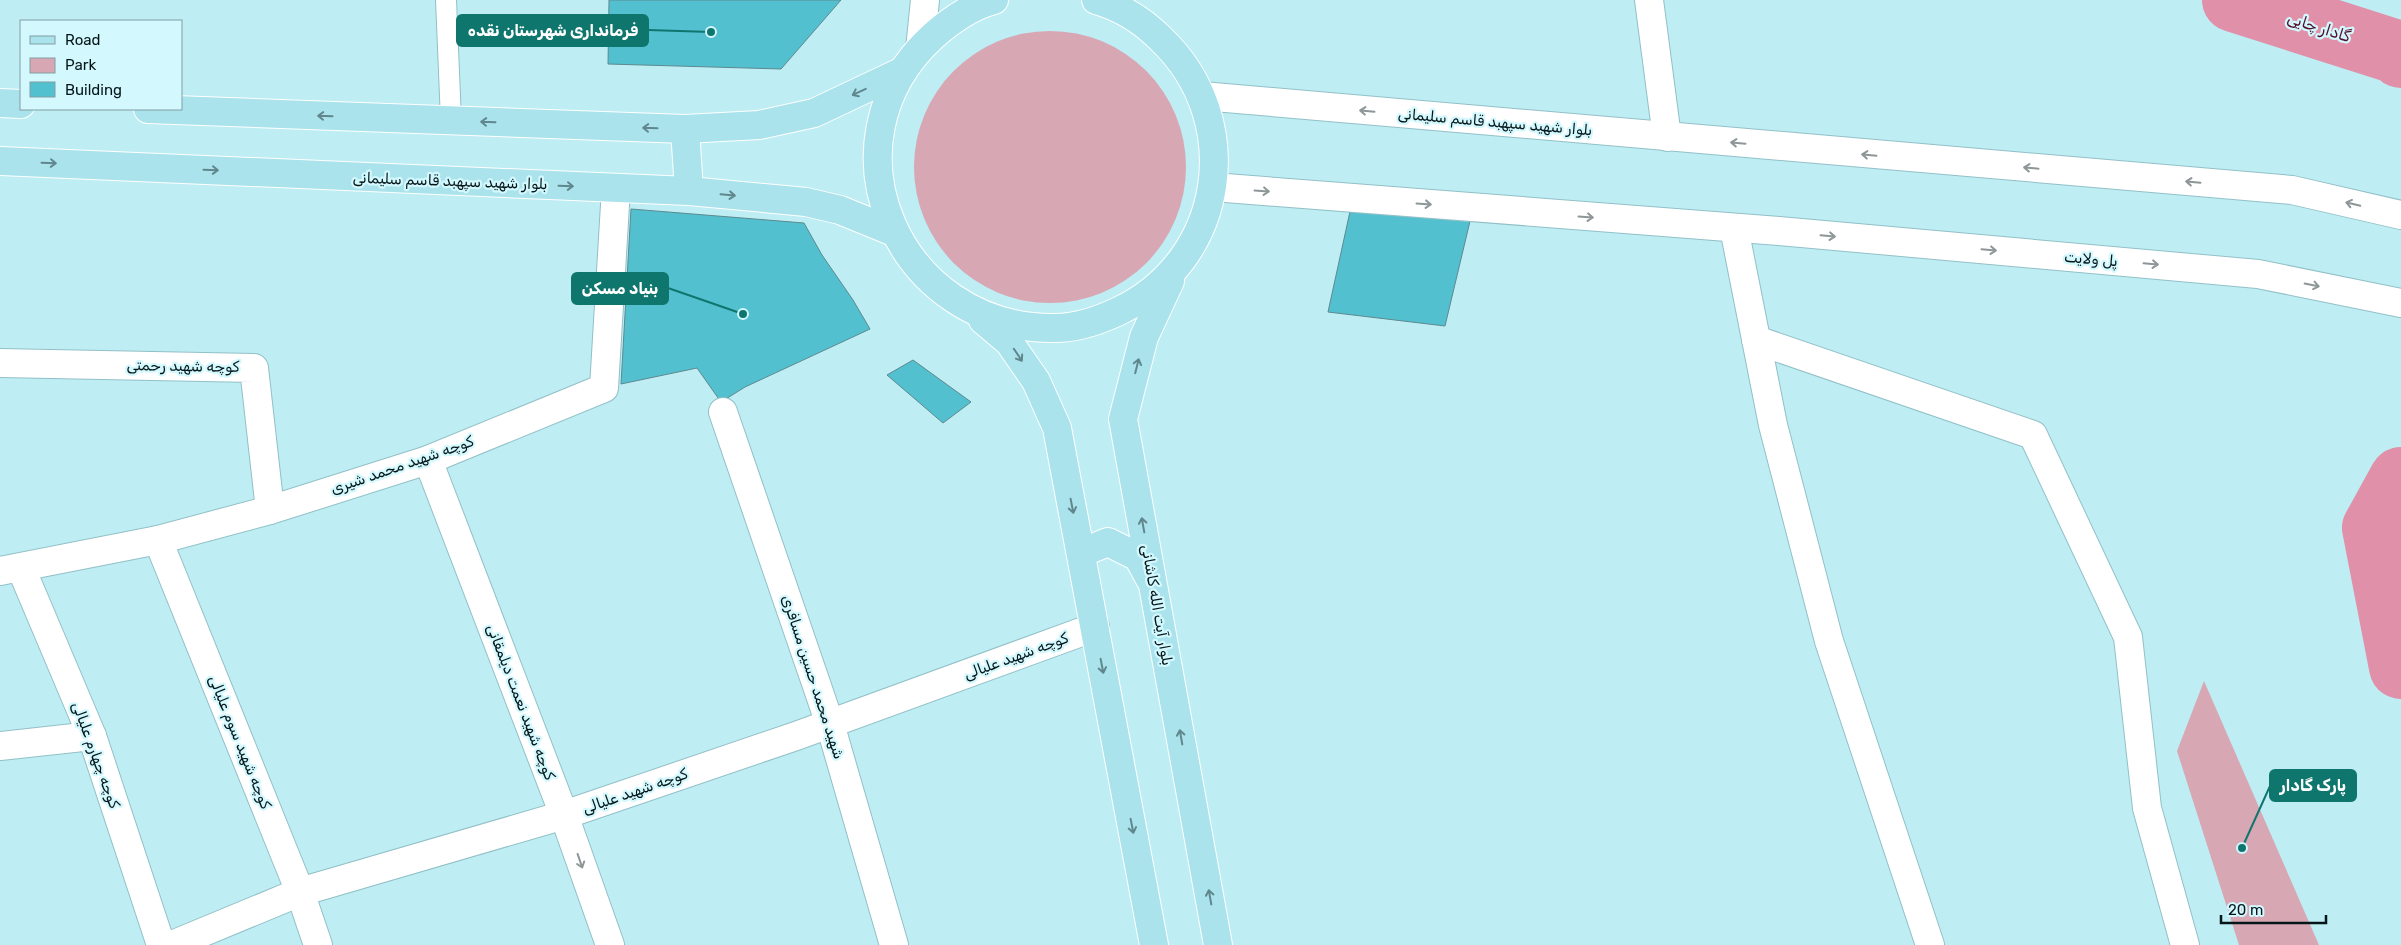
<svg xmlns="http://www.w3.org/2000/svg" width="2401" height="945" font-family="Rubik,Vazirmatn,sans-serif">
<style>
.green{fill:#d8a7b4}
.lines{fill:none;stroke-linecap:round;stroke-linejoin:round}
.river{stroke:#e090a8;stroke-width:64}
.building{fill:#53c0d0;stroke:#5d8990}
.lane-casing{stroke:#92c0c7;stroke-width:22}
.street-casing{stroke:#92c0c7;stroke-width:30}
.secondary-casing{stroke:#92c0c7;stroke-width:30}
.primary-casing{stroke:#fff;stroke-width:30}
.lane{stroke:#fff;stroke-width:20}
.street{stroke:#fff;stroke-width:28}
.secondary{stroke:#fff;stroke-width:28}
.primary{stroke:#aae3ec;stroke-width:28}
.oneway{stroke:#60878d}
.oneway2{stroke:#8e9698}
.labels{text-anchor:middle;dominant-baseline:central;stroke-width:4.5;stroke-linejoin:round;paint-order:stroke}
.street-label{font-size:15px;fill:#051619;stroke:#d3f8fe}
.water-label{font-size:16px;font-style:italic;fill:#550e2c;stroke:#d3f8fe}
.leader{fill:none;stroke:#0f766e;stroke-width:2}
.callout-dot{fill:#0f766e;stroke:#d3f8fe;stroke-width:2}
.callout{fill:#0f766e;stroke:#0f766e;stroke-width:2}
.callout-label{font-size:16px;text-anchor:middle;font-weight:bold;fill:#fff}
</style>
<rect width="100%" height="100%" fill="#beedf4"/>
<!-- green -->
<g class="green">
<circle cx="1050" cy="167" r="136"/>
<polygon points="2204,681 2319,945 2239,945 2177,751"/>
</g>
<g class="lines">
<!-- river -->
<g class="river">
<polyline points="2234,0 2397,52 2401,56"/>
<polyline points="2401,479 2374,528 2401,667"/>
</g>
</g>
<!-- building -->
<g class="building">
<polygon points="609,0 841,0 781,69 608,64"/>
<polygon points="1351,207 1471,217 1445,326 1328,312"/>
<polygon points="631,209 804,223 822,255 853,300 870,329 745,387 721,402 697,368 621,384"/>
<polygon points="913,360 971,402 943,423 887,375"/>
</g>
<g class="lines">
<!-- lane casing -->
<g class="lane-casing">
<polyline id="lane" points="446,0 451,120"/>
</g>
<!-- street casing -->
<g class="street-casing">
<g id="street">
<polyline points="1649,0 1667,137"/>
<polyline points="1734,228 1773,425 1829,641 1930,945"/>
<polyline points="1756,340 2033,435 2128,637 2147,808 2185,945"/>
<polyline points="0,363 254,368 270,510"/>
<polyline points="723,412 830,724 894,945"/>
<polyline points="428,460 564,815 610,945"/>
<polyline points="158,540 300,892 318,945"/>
<polyline points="21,568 92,736 161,945"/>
<polyline points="0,571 158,540 270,510 428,460 604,388 616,188"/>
<polyline points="0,746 92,736"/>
<polyline points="172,945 300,892 564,815 796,736 1095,627"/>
</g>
</g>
<!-- secondary casing -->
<g class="secondary-casing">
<g id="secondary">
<polyline points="920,49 925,0"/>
<polyline points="1202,96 2292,190 2401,215"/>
<polyline points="1213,187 1779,231 2258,274 2401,303"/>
</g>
</g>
<!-- primary casing -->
<g class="primary-casing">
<g id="primary">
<path d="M 994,0 C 971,6 950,21 933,36 C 816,143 898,330 1055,328 C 1077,328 1100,320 1119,311 C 1226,260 1246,120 1161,39 C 1143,21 1121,7 1096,0"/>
<polyline points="0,103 21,104"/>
<polyline points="148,109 685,129 759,125 814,113 903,71"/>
<polyline points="685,129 689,191"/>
<polyline points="0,161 689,191 806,202 840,210 894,232"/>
<polyline points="1170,281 1144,337 1123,419 1218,945"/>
<polyline points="983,320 1009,342 1036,381 1057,428 1154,945"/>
<polyline points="1081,553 1108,542 1138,557 1150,579"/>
</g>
</g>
<!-- lane -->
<use href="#lane" class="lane"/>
<!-- street -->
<use href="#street" class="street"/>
<!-- secondary -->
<use href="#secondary" class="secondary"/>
<!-- primary -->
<use href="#primary" class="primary"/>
</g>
<!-- one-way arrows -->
<defs><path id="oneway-shaft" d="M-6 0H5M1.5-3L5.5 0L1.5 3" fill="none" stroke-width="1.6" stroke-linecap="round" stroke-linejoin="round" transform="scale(1.25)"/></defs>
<g class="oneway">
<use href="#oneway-shaft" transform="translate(859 92) rotate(155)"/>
<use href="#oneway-shaft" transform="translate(325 116) rotate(-178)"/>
<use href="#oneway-shaft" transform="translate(488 122) rotate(-178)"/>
<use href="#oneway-shaft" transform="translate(650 128) rotate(-178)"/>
<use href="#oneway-shaft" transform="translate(49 163) rotate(2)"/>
<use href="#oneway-shaft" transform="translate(211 170) rotate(2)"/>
<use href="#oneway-shaft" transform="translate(566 186) rotate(2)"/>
<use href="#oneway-shaft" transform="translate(728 195) rotate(5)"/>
<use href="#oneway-shaft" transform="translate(1018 355) rotate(56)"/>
<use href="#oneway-shaft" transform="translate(1137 366) rotate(-76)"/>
<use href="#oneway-shaft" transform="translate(1072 506) rotate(79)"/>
<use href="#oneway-shaft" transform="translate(1143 525) rotate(-100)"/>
<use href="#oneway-shaft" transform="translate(1102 666) rotate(79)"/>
<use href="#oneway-shaft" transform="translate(1181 737) rotate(-100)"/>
<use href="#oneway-shaft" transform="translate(1132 826) rotate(79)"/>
<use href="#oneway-shaft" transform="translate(1210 897) rotate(-100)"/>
</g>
<g class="oneway2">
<use href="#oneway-shaft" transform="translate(1367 111) rotate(-175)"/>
<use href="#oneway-shaft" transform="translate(1738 143) rotate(-175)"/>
<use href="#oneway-shaft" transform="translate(1869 155) rotate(-175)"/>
<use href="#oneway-shaft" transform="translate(2031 168) rotate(-175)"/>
<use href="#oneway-shaft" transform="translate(2193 182) rotate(-175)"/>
<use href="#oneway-shaft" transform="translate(1262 191) rotate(4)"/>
<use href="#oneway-shaft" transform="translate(1424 204) rotate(4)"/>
<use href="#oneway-shaft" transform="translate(2353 204) rotate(-167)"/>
<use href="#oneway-shaft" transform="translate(1586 217) rotate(4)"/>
<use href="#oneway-shaft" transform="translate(1828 236) rotate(5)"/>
<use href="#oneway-shaft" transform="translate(1989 250) rotate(5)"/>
<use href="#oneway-shaft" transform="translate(2151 264) rotate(5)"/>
<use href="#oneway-shaft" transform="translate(2312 285) rotate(11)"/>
<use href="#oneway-shaft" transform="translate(580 861) rotate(71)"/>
</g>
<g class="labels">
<!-- street labels -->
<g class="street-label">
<text transform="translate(1495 122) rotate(5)">بلوار شهید سپهبد قاسم سلیمانی</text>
<text transform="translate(450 181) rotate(2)">بلوار شهید سپهبد قاسم سلیمانی</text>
<text transform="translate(2091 259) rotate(5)">پل ولایت</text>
<text transform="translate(183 366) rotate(1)">کوچه شهید رحمتی</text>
<text transform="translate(402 465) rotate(-19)">کوچه شهید محمد شیری</text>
<text transform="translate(1157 605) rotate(80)">بلوار آیت الله کاشانی</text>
<text transform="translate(1016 656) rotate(-20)">کوچه شهید علیالی</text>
<text transform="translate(813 677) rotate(72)">شهید محمد حسین مسافری</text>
<text transform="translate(521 702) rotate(69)">کوچه شهید نعمت دیلمقانی</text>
<text transform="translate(240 742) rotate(68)">کوچه شهید سوم علیالی</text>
<text transform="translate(96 755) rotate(70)">کوچه چهارم علیالی</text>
<text transform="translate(635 791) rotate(-19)">کوچه شهید علیالی</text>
</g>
<!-- water labels -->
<g class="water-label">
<text transform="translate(2319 27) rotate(18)">گادار چایی</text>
</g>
</g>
<!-- callouts -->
<path class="leader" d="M711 32L648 30M743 314L668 288M2242 848L2270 786"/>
<g class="callout-dot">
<circle cx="711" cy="32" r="5"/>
<circle cx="743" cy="314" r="5"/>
<circle cx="2242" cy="848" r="5"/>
</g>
<g class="callout">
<rect x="457" y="15" width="191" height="31" rx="5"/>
<rect x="572" y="273" width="96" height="31" rx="5"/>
<rect x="2270" y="770" width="86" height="31" rx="5"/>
</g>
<g class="callout-label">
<text x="553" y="36">فرمانداری شهرستان نقده</text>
<text x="620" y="294">بنیاد مسکن</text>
<text x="2313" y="791">پارک گادار</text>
</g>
<!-- legend -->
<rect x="20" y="20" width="162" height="90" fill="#d3f8fe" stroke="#819ea2"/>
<rect x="30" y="36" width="25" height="8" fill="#aae3ec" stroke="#819ea2"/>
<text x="65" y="45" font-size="15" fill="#051619">Road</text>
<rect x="30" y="58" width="25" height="15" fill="#d8a7b4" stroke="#819ea2"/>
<text x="65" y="70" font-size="15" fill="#051619">Park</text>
<rect x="30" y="82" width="25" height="15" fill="#53c0d0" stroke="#819ea2"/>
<text x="65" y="95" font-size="15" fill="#051619">Building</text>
<!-- scale -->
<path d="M2221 915v8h105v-8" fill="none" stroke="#051619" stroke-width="2.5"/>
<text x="2228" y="915" font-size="15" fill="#051619" stroke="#d3f8fe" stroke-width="4" paint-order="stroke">20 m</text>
</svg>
